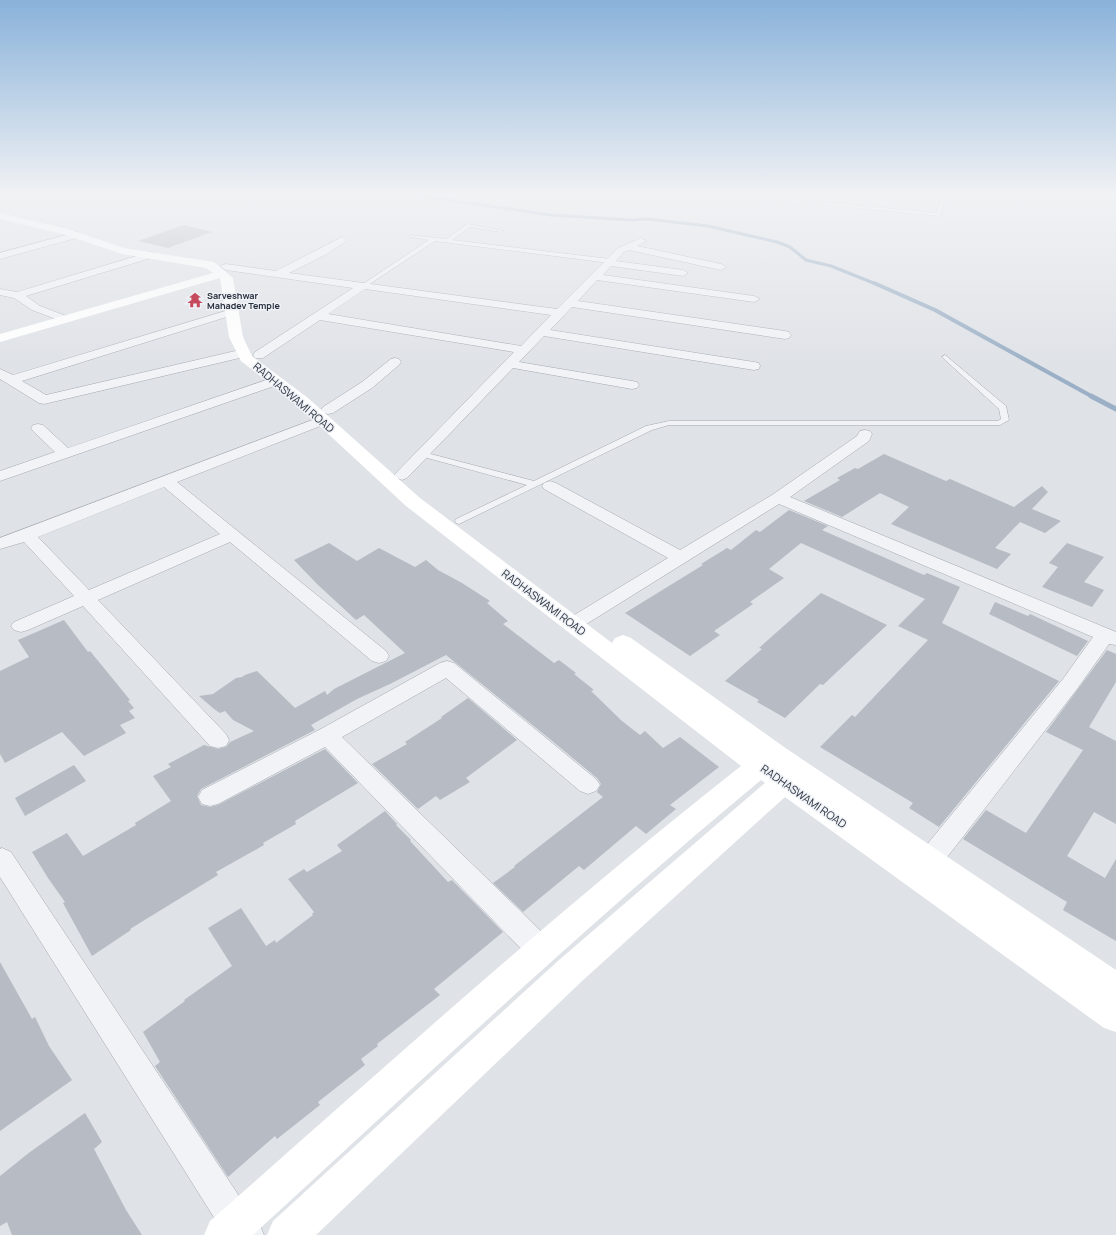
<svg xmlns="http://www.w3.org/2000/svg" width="1116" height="1235" font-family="Manrope,sans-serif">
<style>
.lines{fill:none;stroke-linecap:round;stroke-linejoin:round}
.stream-far2{stroke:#9bb0c6;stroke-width:3}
.stream-far1{stroke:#9bb0c6;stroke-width:4}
.stream{stroke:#9bb0c6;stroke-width:5}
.building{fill:#b6bbc4}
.lane-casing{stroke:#a5a9b1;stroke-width:1}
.street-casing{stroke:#a5a9b1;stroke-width:1}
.lane{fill:#f1f3f6;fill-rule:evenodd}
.street{fill:#f1f3f6;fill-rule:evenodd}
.secondary{fill:#fff;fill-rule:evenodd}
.labels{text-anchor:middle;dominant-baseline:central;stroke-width:3;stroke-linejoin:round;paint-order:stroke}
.far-poi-label{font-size:9px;font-weight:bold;fill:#29303d;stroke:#eef1f5;text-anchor:start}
.street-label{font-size:11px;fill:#29303d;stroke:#eef1f5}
</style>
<rect width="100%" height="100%" fill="#dfe2e7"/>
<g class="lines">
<!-- stream-far2 -->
<polyline class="stream-far2" points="406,194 551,215 631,220 647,219 708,226 777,242 790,247 806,260 831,266 876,284"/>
<!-- stream-far1 -->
<polyline class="stream-far1" points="874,283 935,310 1093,397"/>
<!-- stream -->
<polyline class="stream" points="1091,396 1116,409"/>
</g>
<!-- building -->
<g class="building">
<polygon points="184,225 212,232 168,248 138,241"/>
<polygon points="884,454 946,481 950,479 1014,507 1042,486 1048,492 1032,509 1061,521 1045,533 1020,522 995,548 1011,554 997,569 891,524 909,507 880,493 842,517 804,501 840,480 837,478 855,468 858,469"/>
<polygon points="789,510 828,526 822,530 924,575 927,573 960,587 942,623 1059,681 939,827 909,808 913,803 820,747 852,715 855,717 928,640 898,626 925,599 801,543 769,569 784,578 750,602 753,604 714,631 720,635 690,656 625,613 703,565 701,564 727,548 731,550 756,530 760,532"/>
<polygon points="329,543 357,561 379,548 415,567 426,560 438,570 462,583 490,601 487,603 508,621 503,624 554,663 559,660 576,673 574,674 594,690 591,691 622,721 640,735 645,731 663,748 680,737 719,767 670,805 676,809 646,834 636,826 584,870 579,866 523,912 493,883 515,867 514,866 603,797 597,792 601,784 597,778 551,740 446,655 390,684 357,699 311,725 315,730 201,789 197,796 201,805 210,807 218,805 325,749 358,783 295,821 296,824 263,843 264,845 216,872 218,875 130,929 131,930 92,956 63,903 65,902 48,878 32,852 67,833 83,856 136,825 135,823 171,801 153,776 171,767 168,764 204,745 218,749 226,747 230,742 254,731 233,720 225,711 220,713 214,709 199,696 213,694 236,678 242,677 245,675 257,671 295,708 325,691 327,695 334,689 405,653 364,615 356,620 317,584 294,560"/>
<polygon points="1067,543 1104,557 1084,582 1104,590 1092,607 1042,587 1058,567 1049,563"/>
<polygon points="821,593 887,625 823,685 820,684 785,718 757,702 759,700 725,681 762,649 759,648"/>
<polygon points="995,602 1028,616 1030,614 1088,641 1077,656 989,614"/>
<polygon points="64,620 88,652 90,651 130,700 128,701 134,708 129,711 135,718 120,725 126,733 84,756 62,732 5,763 0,754 0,671 29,657 18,640"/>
<polygon points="1107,650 1116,654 1116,682 1089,727 1116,741 1116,824 1094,812 1067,856 1105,878 1116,859 1116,941 1063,910 1067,902 963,839 986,810 1026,833 1083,750 1046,732"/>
<polygon points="468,698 517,740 466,778 470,782 440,800 436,796 418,809 372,764 407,744 405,742 442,718 441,717"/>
<polygon points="74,765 86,781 25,816 15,798"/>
<polygon points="385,811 397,824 396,825 411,840 410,841 448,882 452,880 503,932 434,989 440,995 377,1044 378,1046 361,1059 365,1065 318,1102 320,1105 277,1139 275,1136 228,1177 155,1066 160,1062 143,1032 185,1001 184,1000 232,966 208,928 241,908 266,946 275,940 276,943 313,915 312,914 314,912 288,879 304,869 307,872 342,851 337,845"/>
<polygon points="0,962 32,1019 35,1017 49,1046 72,1080 0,1131"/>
<polygon points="85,1113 102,1142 94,1149 126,1210 142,1235 12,1235 7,1222 0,1226 0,1176 30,1152"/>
</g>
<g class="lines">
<!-- lane casing -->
<g class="lane-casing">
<g id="lane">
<polygon points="722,194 737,194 937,213 942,194 946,194 941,215 939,216 724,195"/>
<polygon points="467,224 504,231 502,232 470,227 452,240 610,259 613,261 610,263 435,241 365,287 360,286 429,240 411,237 409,237 409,235 447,239"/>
<polygon points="945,355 1006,406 1009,420 1000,425 669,425 652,430 459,524 456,523 455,521 456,519 527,485 420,456 419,454 423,452 534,481 646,426 669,421 998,421 1001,419 999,409 943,358 942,357"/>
</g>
</g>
<!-- street casing -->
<g class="street-casing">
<g id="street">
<polygon points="77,232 82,235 80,237 0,259 0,253"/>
<path d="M 342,237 L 347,240 L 345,242 L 325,255 L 289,273 L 557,309 L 618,248 L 641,238 L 646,241 L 637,246 L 721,264 L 726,267 L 721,270 L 629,250 L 624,252 L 616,261 L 683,270 L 688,273 L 683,276 L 611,266 L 603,275 L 754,296 L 760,299 L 754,302 L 597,280 L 578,301 L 785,331 L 789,332 L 791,335 L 789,338 L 785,339 L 572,307 L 550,330 L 754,362 L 759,363 L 760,366 L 759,369 L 754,370 L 544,336 L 519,362 L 632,381 L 637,382 L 639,385 L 637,388 L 632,389 L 513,368 L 407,478 L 402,480 L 397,478 L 394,475 L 397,472 L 514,352 L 320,320 L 263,358 L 255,358 L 253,355 L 255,352 L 353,288 L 226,270 L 221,267 L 222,265 L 226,264 L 276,271 ZM 365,289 L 551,315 L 521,346 L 328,314 Z"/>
<polygon points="150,252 154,253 155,255 154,257 26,296 40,306 69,317 71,319 69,321 61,321 32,310 14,298 0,295 0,289 17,292"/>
<polygon points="232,309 236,310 238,312 236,314 22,381 46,395 244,349 248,350 250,353 248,356 44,404 39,403 0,379 0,369 13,375"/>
<polygon points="395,358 399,359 401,362 399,365 372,388 333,413 328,414 323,413 321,410 323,407 362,382 391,359"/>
<polygon points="275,377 280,378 282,381 280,384 0,481 0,471 55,452 33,431 31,428 33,425 38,424 43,425 68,448"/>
<path d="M 323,416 L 328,417 L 330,420 L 328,423 L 177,482 L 386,651 L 389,656 L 386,661 L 379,663 L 372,661 L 230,542 L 98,600 L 226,734 L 229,740 L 226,746 L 218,748 L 210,746 L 83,606 L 28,630 L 21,632 L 14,630 L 11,626 L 14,622 L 74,596 L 24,542 L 0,549 L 0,538 ZM 164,487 L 220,534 L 89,590 L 38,537 Z"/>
<polygon points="865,430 870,431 872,434 869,441 790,497 1116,632 1116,645 1109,644 1077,689 938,869 929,872 920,869 916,861 920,853 1063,679 1093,637 779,504 580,628 573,630 566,628 563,624 566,620 668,558 544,489 542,486 544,483 550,481 556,483 680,550 772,495 857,436 860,431"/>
<polygon points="447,661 454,663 596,779 600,785 596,791 588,794 580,791 446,678 342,737 551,941 555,950 551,959 541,963 531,959 325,747 218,804 210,806 202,804 198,797 202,790 319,730 440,663"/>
<polygon points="2,848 11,852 249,1211 259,1223 264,1235 225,1235 0,877 0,849"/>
</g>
</g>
<!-- lane -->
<use href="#lane" class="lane"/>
<!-- street -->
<use href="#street" class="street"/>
<!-- secondary -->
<path class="secondary" d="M 0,213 L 71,230 L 124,248 L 214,262 L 233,278 L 243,337 L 252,356 L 308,398 L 420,498 L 612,643 L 615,638 L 623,635 L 631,638 L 784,747 L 1116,970 L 1116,1032 L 1104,1028 L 785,797 L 581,982 L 316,1235 L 267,1235 L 273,1221 L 559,960 L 765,783 L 761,780 C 586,925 421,1081 253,1235 L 204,1235 L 210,1221 C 385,1067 558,910 741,766 L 406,506 L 296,404 L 241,361 L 229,337 L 220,278 L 0,342 L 0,334 L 213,273 L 206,268 L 122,254 L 63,234 L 0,219 Z"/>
</g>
<!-- sky -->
<linearGradient id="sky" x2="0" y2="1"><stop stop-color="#89b2da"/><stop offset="0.53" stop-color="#f1f2f4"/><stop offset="1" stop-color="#f1f2f4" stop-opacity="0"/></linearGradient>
<rect width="1116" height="367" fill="url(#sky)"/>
<!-- icons -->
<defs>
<g id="temple-bare" transform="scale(1.2)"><path d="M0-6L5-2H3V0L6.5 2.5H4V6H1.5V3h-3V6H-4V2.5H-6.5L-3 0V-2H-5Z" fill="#c64a5e" stroke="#eef1f5" stroke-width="2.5" paint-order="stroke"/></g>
</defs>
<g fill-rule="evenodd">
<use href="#temple-bare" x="195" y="300"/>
</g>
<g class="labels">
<!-- far-poi labels -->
<g class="far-poi-label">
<text x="207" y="295">Sarveshwar<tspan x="207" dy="10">Mahadev Temple</tspan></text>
</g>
<!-- street labels -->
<g class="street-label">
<text transform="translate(294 397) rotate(40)">RADHASWAMI ROAD</text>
<text transform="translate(544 602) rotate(37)">RADHASWAMI ROAD</text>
<text transform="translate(804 796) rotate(35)">RADHASWAMI ROAD</text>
</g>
</g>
</svg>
